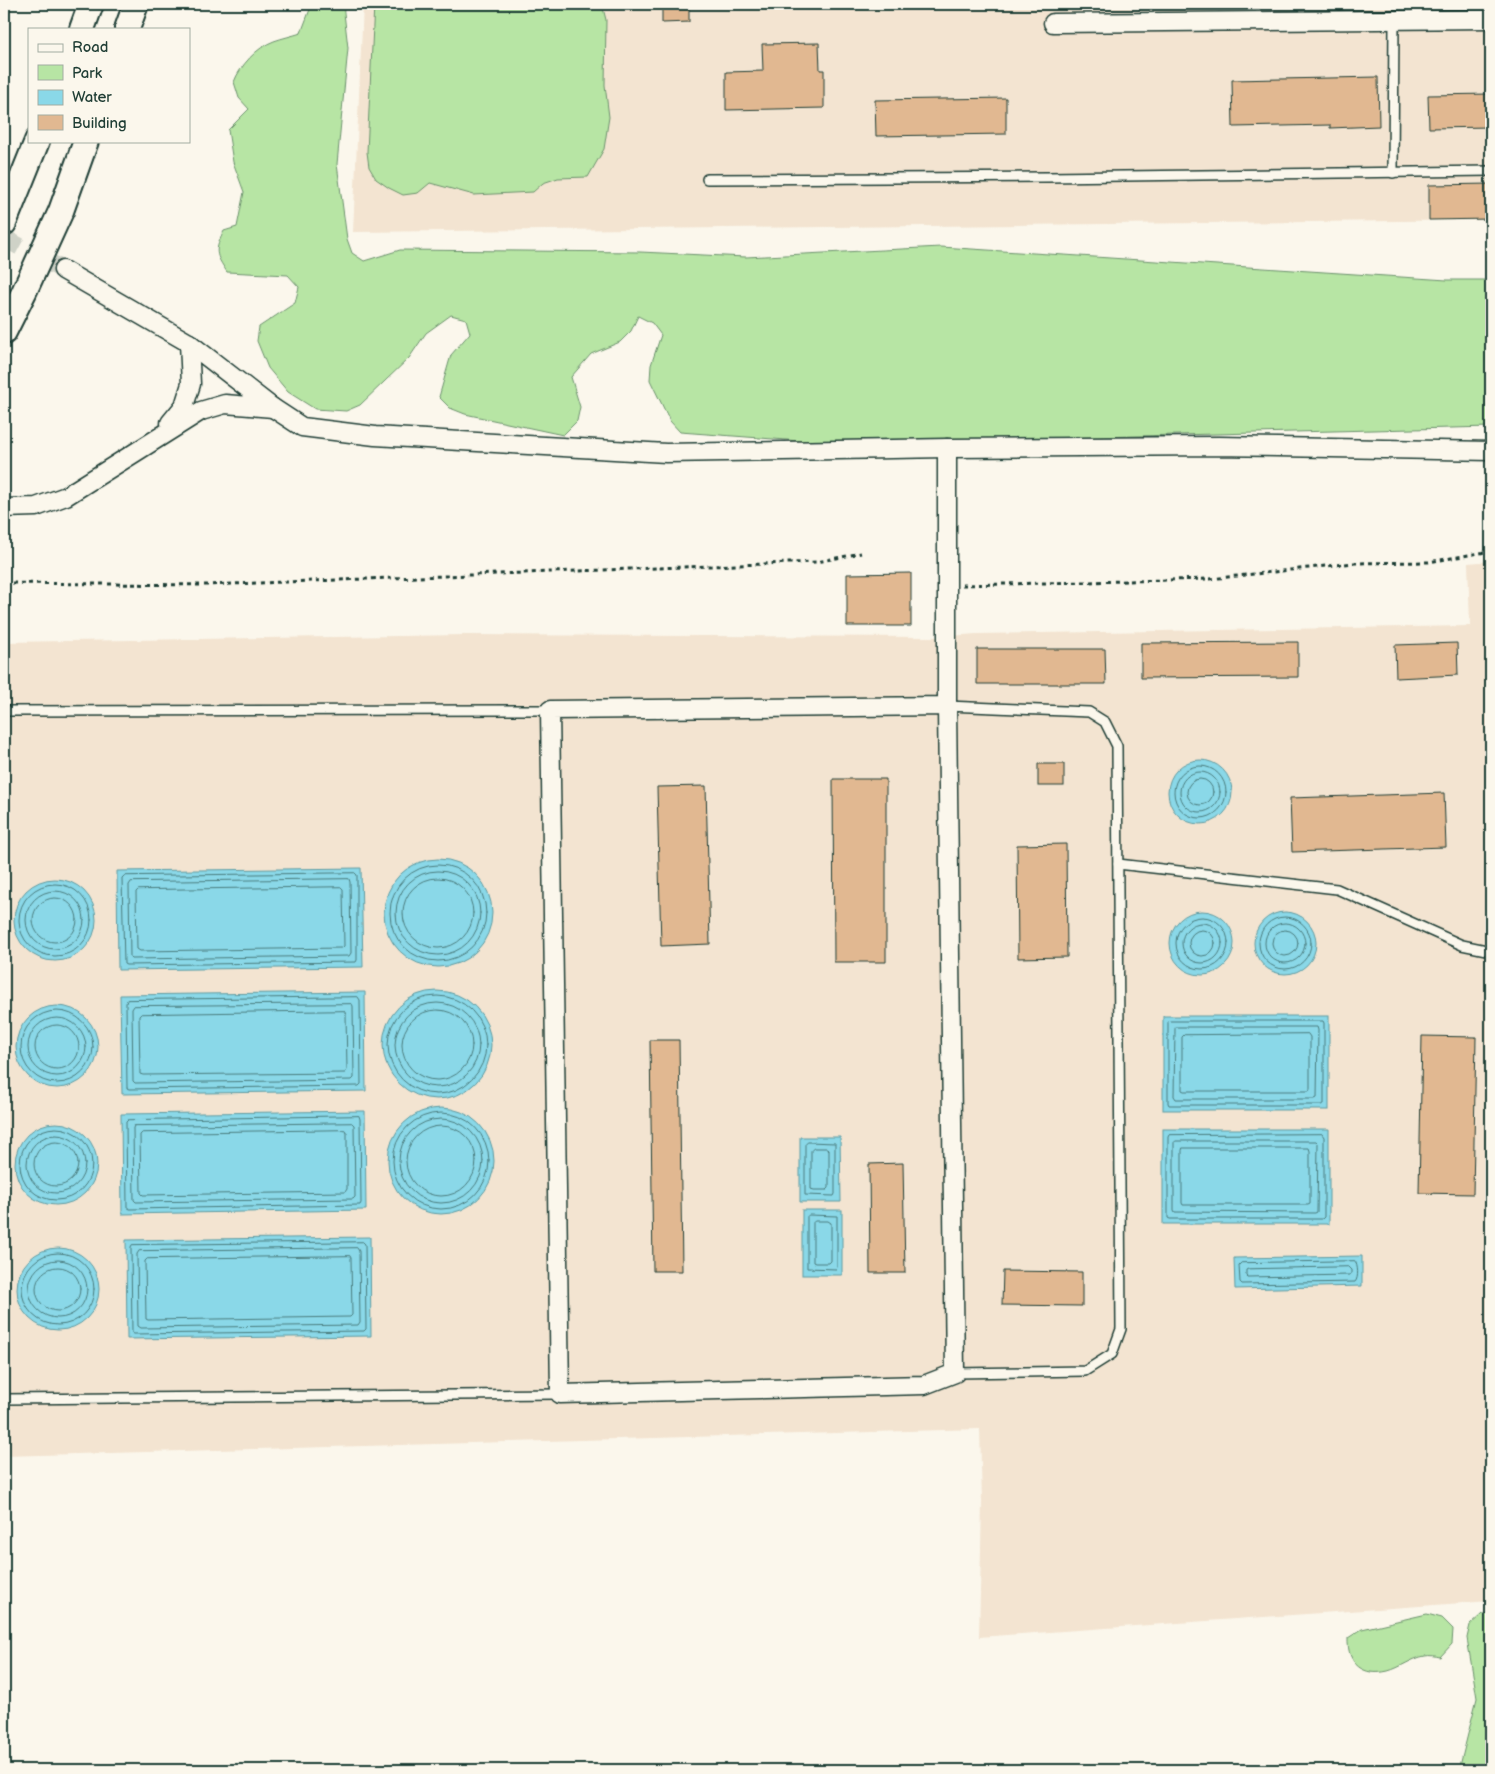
<svg xmlns="http://www.w3.org/2000/svg" width="1495" height="1774" font-family="'Balsamiq Sans',sans-serif">
<style>
.built{fill:#f3e4d1}
.green{fill:#b7e5a4;stroke:#6b916c}
.water{fill:#8ad8e8;stroke:#5f9aa0}
.lines{fill:none;stroke-linecap:round;stroke-linejoin:round}
.shore{stroke:#4a7b7c;stroke-width:1}
.building{fill:#e1b891;stroke:#1f3d34}
.street-tunnel{stroke:#cfd2c7;stroke-width:18;stroke-dasharray:18 9;stroke-linecap:butt}
.lane-casing{stroke:#1f3d34;stroke-width:12}
.street-casing{stroke:#1f3d34;stroke-width:21}
.secondary-casing{stroke:#1f3d34;stroke-width:28}
.path{stroke:#1f3d34;stroke-width:3;stroke-dasharray:4 4;stroke-linecap:butt}
.lane{stroke:#fbf7ec;stroke-width:9}
.street{stroke:#fbf7ec;stroke-width:18}
.secondary{stroke:#fbf7ec;stroke-width:24}
</style>
<rect width="100%" height="100%" fill="#fbf7ec"/>
<filter id="ink" filterUnits="userSpaceOnUse"><feTurbulence type="fractalNoise" baseFrequency=".02" numOctaves="2"/><feDisplacementMap in="SourceGraphic" scale="10" xChannelSelector="R" yChannelSelector="G"/><feConvolveMatrix kernelMatrix="1 2 1 2 8 2 1 2 1" color-interpolation-filters="sRGB"/></filter>
<g filter="url(#ink)">
<!-- built -->
<g class="built">
<polygon points="363,4 1491,4 1491,220 353,232"/>
<polygon points="1491,561 1491,1601 979,1637 982,1503 980,1429 4,1456 4,642 466,635 938,637 976,634 1470,626 1468,563"/>
</g>
<!-- green -->
<g class="green">
<path d="M 312,4 L 343,4 L 348,48 L 337,164 L 347,239 L 352,253 L 364,261 L 400,250 L 640,252 L 746,257 L 941,247 L 1447,280 L 1491,280 L 1491,427 L 901,442 L 800,441 L 680,432 L 670,421 L 650,380 L 651,365 L 661,335 L 652,323 L 638,316 L 631,331 L 620,342 L 591,354 L 571,377 L 580,407 L 577,421 L 563,435 L 465,414 L 450,408 L 439,397 L 451,355 L 470,333 L 466,319 L 451,315 L 426,333 L 409,358 L 360,405 L 346,411 L 315,409 L 288,392 L 268,368 L 257,341 L 259,327 L 295,303 L 299,287 L 288,275 L 227,272 C 215,254 214,251 224,231 L 237,227 L 244,192 L 233,162 L 228,130 L 249,109 L 239,98 L 234,82 C 240,66 257,47 274,41 C 282,38 292,36 301,33 Z"/>
<polygon points="374,4 602,4 606,20 605,85 609,117 604,149 588,177 558,178 543,183 533,192 474,195 430,183 418,193 403,195 389,188 376,179 369,167 367,152"/>
<polygon points="1491,1613 1491,1770 1459,1770 1477,1698 1467,1638 1470,1625 1482,1614"/>
<path d="M 1427,1614 L 1442,1618 L 1453,1629 L 1452,1644 L 1440,1657 C 1436,1656 1429,1655 1425,1656 C 1412,1658 1400,1668 1388,1671 C 1363,1677 1347,1664 1348,1638 L 1362,1629 Z"/>
</g>
<!-- water -->
<g class="water">
<circle cx="1200" cy="792" r="32"/>
<circle cx="438" cy="913" r="54"/>
<polygon points="361,868 363,967 118,970 117,871"/>
<circle cx="55" cy="920" r="41"/>
<circle cx="1202" cy="943" r="32"/>
<circle cx="1285" cy="943" r="31"/>
<circle cx="437" cy="1045" r="54"/>
<polygon points="365,992 366,1091 122,1094 120,995"/>
<circle cx="57" cy="1047" r="41"/>
<rect x="1163" y="1016" width="166" height="94"/>
<circle cx="441" cy="1161" r="53"/>
<polygon points="365,1111 366,1210 122,1214 121,1114"/>
<circle cx="56" cy="1164" r="41"/>
<rect x="1163" y="1129" width="166" height="95"/>
<polygon points="800,1137 840,1137 841,1202 800,1202"/>
<rect x="802" y="1210" width="40" height="65"/>
<polygon points="370,1237 371,1336 127,1339 126,1240"/>
<circle cx="58" cy="1289" r="41"/>
<polygon points="1362,1256 1362,1286 1235,1289 1234,1258"/>
</g>
<g class="lines">
<!-- shore -->
<g class="shore">
<circle cx="1200" cy="792" r="26"/>
<circle cx="1200" cy="792" r="20"/>
<circle cx="1200" cy="792" r="13"/>
<circle cx="438" cy="913" r="48"/>
<circle cx="438" cy="913" r="42"/>
<polygon points="355,873 357,875 357,960 356,962 126,965 124,964 122,878 124,876"/>
<circle cx="438" cy="913" r="35"/>
<polygon points="349,879 350,882 351,953 349,956 132,959 130,957 129,885 131,882"/>
<circle cx="55" cy="920" r="36"/>
<polygon points="341,887 343,889 344,946 342,948 140,951 137,949 136,892 138,890"/>
<circle cx="55" cy="920" r="29"/>
<circle cx="55" cy="920" r="22"/>
<circle cx="1202" cy="943" r="26"/>
<circle cx="1285" cy="943" r="26"/>
<circle cx="1202" cy="943" r="20"/>
<circle cx="1285" cy="943" r="20"/>
<circle cx="1202" cy="943" r="13"/>
<circle cx="1285" cy="943" r="13"/>
<circle cx="437" cy="1045" r="49"/>
<polygon points="358,997 360,1000 361,1084 359,1086 129,1089 127,1088 126,1003 127,1000"/>
<circle cx="437" cy="1045" r="42"/>
<polygon points="352,1004 353,1006 354,1078 352,1080 135,1083 133,1081 132,1009 134,1006"/>
<circle cx="437" cy="1045" r="35"/>
<polygon points="344,1011 346,1014 347,1070 345,1073 143,1075 140,1074 139,1016 141,1014"/>
<circle cx="57" cy="1047" r="36"/>
<circle cx="57" cy="1047" r="29"/>
<polygon points="1170,1021 1323,1021 1324,1023 1324,1104 1321,1105 1169,1105 1168,1103 1168,1023"/>
<circle cx="57" cy="1047" r="22"/>
<polygon points="1176,1027 1317,1027 1318,1030 1317,1098 1315,1099 1176,1099 1174,1096 1175,1029"/>
<polygon points="1308,1034 1310,1037 1310,1089 1309,1091 1184,1091 1182,1090 1182,1037 1184,1035"/>
<circle cx="441" cy="1161" r="48"/>
<polygon points="359,1116 360,1119 361,1203 360,1205 130,1209 127,1207 126,1122 128,1120"/>
<circle cx="441" cy="1161" r="42"/>
<polygon points="352,1123 354,1125 355,1197 353,1199 136,1202 134,1200 133,1128 134,1126"/>
<circle cx="441" cy="1161" r="35"/>
<circle cx="56" cy="1164" r="36"/>
<polygon points="345,1130 347,1133 347,1189 345,1192 143,1195 141,1193 140,1135 142,1133"/>
<polygon points="1322,1134 1324,1137 1324,1217 1322,1219 1170,1219 1168,1218 1168,1137 1169,1135"/>
<circle cx="56" cy="1164" r="29"/>
<polygon points="1176,1141 1316,1141 1318,1143 1317,1212 1315,1213 1175,1212 1174,1210 1174,1143"/>
<polygon points="808,1142 835,1143 835,1194 834,1196 805,1195 805,1145"/>
<circle cx="56" cy="1164" r="22"/>
<polygon points="814,1148 827,1148 829,1150 829,1188 827,1190 814,1190 811,1189 811,1151"/>
<polygon points="1183,1148 1309,1148 1310,1151 1310,1204 1308,1205 1183,1205 1182,1203 1182,1151"/>
<polygon points="809,1215 837,1216 837,1267 836,1269 807,1268 807,1217"/>
<polygon points="815,1221 828,1221 831,1223 831,1261 829,1263 815,1263 813,1262 813,1223"/>
<polygon points="363,1242 365,1244 366,1329 364,1331 134,1334 132,1333 131,1247 132,1245"/>
<polygon points="357,1248 359,1251 360,1322 358,1325 141,1328 138,1326 137,1254 139,1251"/>
<circle cx="58" cy="1289" r="36"/>
<polygon points="350,1256 351,1258 352,1315 350,1317 148,1320 146,1319 145,1261 147,1259"/>
<circle cx="58" cy="1289" r="29"/>
<path d="M 1355,1261 C 1358,1265 1359,1278 1355,1282 L 1242,1284 L 1240,1282 L 1239,1265 L 1241,1263 Z"/>
<polygon points="1348,1267 1351,1270 1351,1274 1349,1275 1248,1277 1246,1275 1246,1270 1248,1269"/>
<circle cx="58" cy="1289" r="22"/>
</g>
</g>
<!-- building -->
<g class="building">
<polygon points="689,5 689,22 662,23 662,6"/>
<polygon points="819,43 820,70 824,70 824,108 726,110 726,72 763,71 762,44"/>
<polygon points="1378,77 1379,126 1330,128 1330,125 1233,127 1232,80"/>
<polygon points="1491,94 1491,127 1429,128 1428,95"/>
<polygon points="1006,98 1006,134 876,136 875,100"/>
<polygon points="1491,184 1491,219 1429,220 1429,185"/>
<polygon points="911,573 911,626 847,626 847,574"/>
<polygon points="1298,642 1298,677 1141,678 1141,643"/>
<polygon points="1457,643 1458,675 1396,678 1395,645"/>
<polygon points="977,649 1105,649 1106,684 977,684"/>
<rect x="1038" y="764" width="26" height="22"/>
<polygon points="833,779 886,779 886,962 834,962"/>
<polygon points="706,786 710,944 661,946 657,787"/>
<polygon points="1444,793 1446,847 1292,852 1290,798"/>
<polygon points="1066,844 1067,957 1018,958 1017,845"/>
<polygon points="1422,1036 1476,1037 1473,1194 1419,1193"/>
<polygon points="650,1040 679,1040 682,1271 653,1271"/>
<polygon points="903,1163 905,1273 870,1273 869,1164"/>
<polygon points="1003,1271 1082,1272 1082,1306 1002,1305"/>
</g>
<g class="lines">
<!-- street-tunnel -->
<polyline class="street-tunnel" points="4,238 63,270"/>
<!-- lane casing -->
<g class="lane-casing">
<g id="lane">
<polyline points="1393,173 1394,20"/>
<polyline points="707,179 1048,177 1491,171"/>
<polyline points="947,706 1089,712 1105,722 1117,746 1121,1329 1112,1354 1085,1371 955,1373"/>
<polyline points="4,711 550,710"/>
<polyline points="1118,864 1337,889 1462,945 1491,951"/>
<polyline points="4,1399 560,1394"/>
</g>
</g>
<!-- street casing -->
<g class="street-casing">
<g id="street">
<polyline points="1053,23 1491,19"/>
<polyline points="63,270 189,343 273,408 302,427 375,436 666,453 947,448 1219,446 1491,451"/>
<polyline points="170,423 184,406 191,384 189,343"/>
<polyline points="947,448 947,706 955,1373 924,1385 560,1394 550,710 947,706"/>
<polyline points="4,508 36,507 66,496 201,411 225,404 273,408"/>
</g>
</g>
<!-- secondary casing -->
<g class="secondary-casing">
<g id="secondary">
<polyline points="82,29 91,4"/>
<polyline points="127,29 136,4"/>
<polyline points="4,223 37,141"/>
<polyline points="4,332 24,292 61,211 86,141"/>
</g>
</g>
<!-- path -->
<g class="path">
<polyline points="4,583 205,585 817,562 861,553"/>
<polyline points="962,585 1210,579 1353,563 1429,562 1491,551"/>
</g>
<!-- lane -->
<use href="#lane" class="lane"/>
<!-- street -->
<use href="#street" class="street"/>
<!-- secondary -->
<use href="#secondary" class="secondary"/>
</g>
</g>
<!-- margin -->
<rect width="1495" height="1774" fill="none" stroke="#fbf7ec" stroke-width="20"/>
<rect x="10" y="10" width="1475" height="1754" fill="none" stroke="#1f3d34" stroke-width="2" filter="url(#ink)"/>
<!-- legend -->
<rect x="28" y="28" width="162" height="115" fill="#fbf7ec" stroke="#a3ada2"/>
<rect x="38" y="44" width="25" height="8" fill="#fbf7ec" stroke="#a3ada2"/>
<text x="72" y="52" font-size="15" fill="#1f3d34">Road</text>
<rect x="38" y="65" width="25" height="15" fill="#b7e5a4" stroke="#a3ada2"/>
<text x="72" y="78" font-size="15" fill="#1f3d34">Park</text>
<rect x="38" y="90" width="25" height="15" fill="#8ad8e8" stroke="#a3ada2"/>
<text x="72" y="102" font-size="15" fill="#1f3d34">Water</text>
<rect x="38" y="115" width="25" height="15" fill="#e1b891" stroke="#a3ada2"/>
<text x="72" y="128" font-size="15" fill="#1f3d34">Building</text>
</svg>
